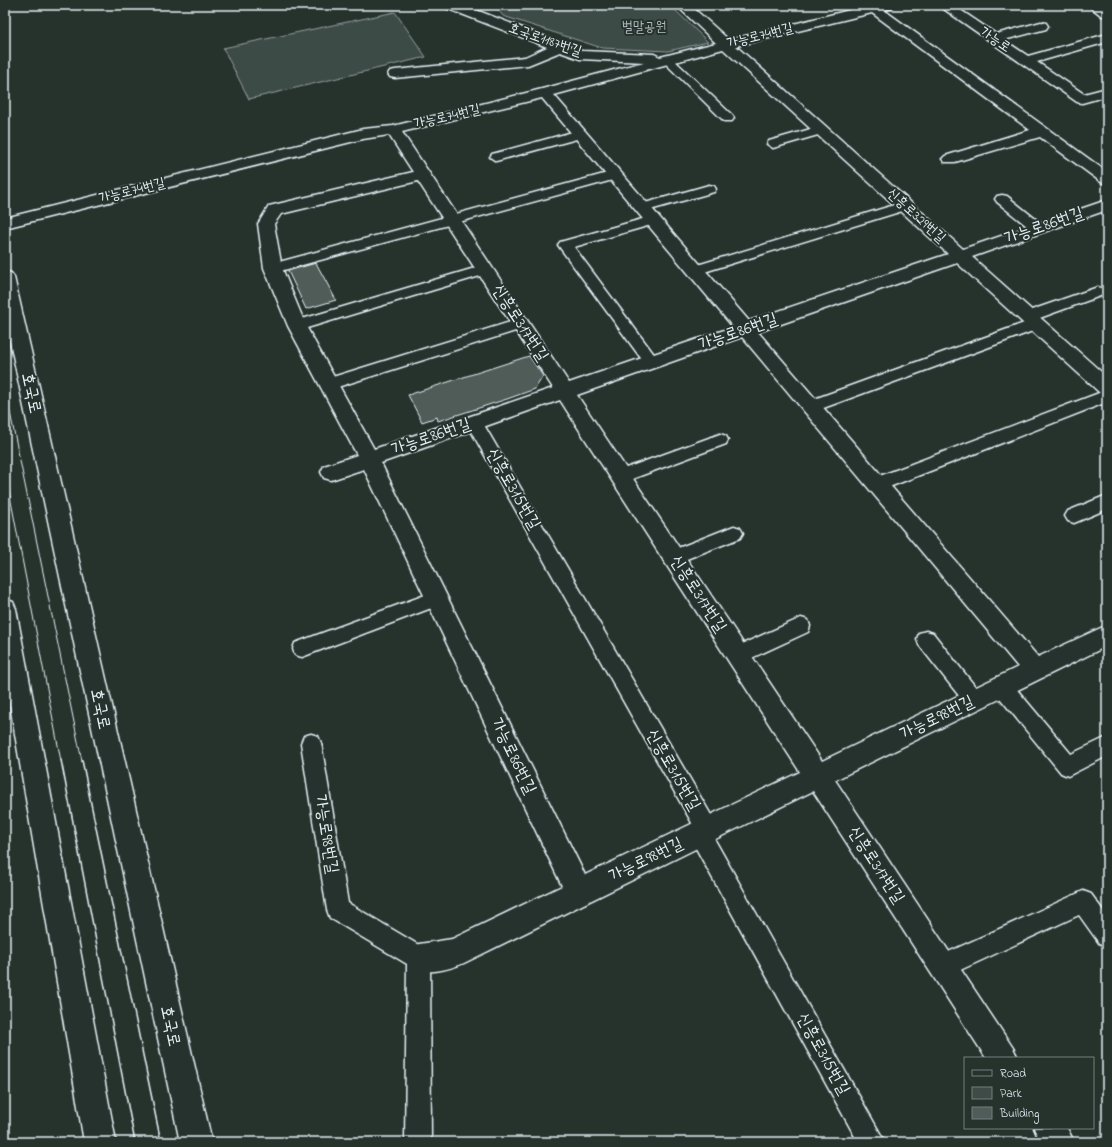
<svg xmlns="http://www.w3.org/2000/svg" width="1112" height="1147" font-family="'Indie Flower','Poor Story',sans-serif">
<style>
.green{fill:#3e4b47;stroke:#939ea0}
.building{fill:#505c59;stroke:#e8f1f8}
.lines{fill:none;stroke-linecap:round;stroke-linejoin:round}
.service-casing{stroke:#e8f1f8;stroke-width:3}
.minor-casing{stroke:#e8f1f8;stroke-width:3}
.tertiary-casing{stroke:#e8f1f8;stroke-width:3}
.service{fill:#26332d;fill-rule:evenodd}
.minor{fill:#26332d;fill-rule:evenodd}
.tertiary{fill:#26332d;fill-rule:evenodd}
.tram-far1{stroke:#e8f1f8;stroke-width:1}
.tram{stroke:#e8f1f8;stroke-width:1.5}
.labels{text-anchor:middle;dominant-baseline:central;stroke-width:4;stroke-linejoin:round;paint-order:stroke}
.far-park-label{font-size:14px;fill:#b5bfc3;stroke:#26332d}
.far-street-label{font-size:14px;fill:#e8f1f8;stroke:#26332d}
.street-label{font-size:17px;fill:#e8f1f8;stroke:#26332d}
</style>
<rect width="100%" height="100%" fill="#26332d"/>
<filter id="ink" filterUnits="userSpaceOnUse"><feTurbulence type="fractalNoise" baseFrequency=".025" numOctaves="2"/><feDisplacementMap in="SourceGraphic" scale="8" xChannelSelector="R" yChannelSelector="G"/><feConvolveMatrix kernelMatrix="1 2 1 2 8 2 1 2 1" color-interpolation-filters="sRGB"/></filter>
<g filter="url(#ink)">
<!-- green -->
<g class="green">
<polygon points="494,5 670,5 708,42 668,51 602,48 503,16"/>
<polygon points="395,12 426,57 249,99 223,48"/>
</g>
<!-- building -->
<g class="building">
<polygon points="316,263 336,300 306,309 288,271"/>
<polygon points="529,356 543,376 535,389 507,399 438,421 437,417 422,422 408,395"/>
</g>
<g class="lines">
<!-- service casing -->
<g class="service-casing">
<g id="service">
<polygon points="667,56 671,57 732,115 734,118 732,121 724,121 663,61 661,59 663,57"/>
<polygon points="821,126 827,130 825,133 773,148 767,144 769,141"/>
<polygon points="580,130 584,131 586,134 584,137 496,161 490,157 492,154"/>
<polygon points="615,171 620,172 621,175 620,178 273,273 268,271 266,268 268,265"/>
<polygon points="709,185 714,186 716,189 714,192 643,212 638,211 636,208 638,205"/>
<polygon points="1002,195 1007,196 1043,225 1045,228 1043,231 1033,231 997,202 995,199 997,196"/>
<polygon points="904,202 909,203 911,206 909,209 701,273 691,273 689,270 691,267"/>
<polygon points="653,216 658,217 660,220 658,223 574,247 656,357 659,361 656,365 651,366 646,365 558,245 560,242"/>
<polygon points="485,265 490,267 492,270 490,273 297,331 292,330 290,326 292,322"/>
<polygon points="1098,287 1103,289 1105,292 1103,295 1037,319 1041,320 1043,324 1041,328 818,410 812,412 806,410 804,406 806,402 1027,322 1023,321 1021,317 1023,313"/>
<polygon points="520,319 525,320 527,324 525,328 328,390 323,388 320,384 323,380"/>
<polygon points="1107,390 1107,402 884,489 878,491 872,489 870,484 872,479"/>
<polygon points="474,416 480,418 711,815 714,822 711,833 885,1142 858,1142 692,841 689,834 692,823 466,422 468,418"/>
<polygon points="720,434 726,436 728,440 726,444 621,483 615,482 613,477 615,472"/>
<polygon points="1107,495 1107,509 1074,523 1068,521 1065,516 1068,511"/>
<polygon points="734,526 740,528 743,533 740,538 674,564 668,562 665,557 668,552"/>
<polygon points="436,591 442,594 445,599 442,604 302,657 295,655 293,649 295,643"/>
<polygon points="801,618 808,620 810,626 808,632 745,661 738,663 731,661 728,655 731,649"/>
<polygon points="926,631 933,633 981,694 984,700 981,706 974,709 967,706 919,645 917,639 919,633"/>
<polygon points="1002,677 1009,680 1071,754 1107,737 1107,756 1068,776 1061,773 995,692 992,686 995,680"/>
<polygon points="311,734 318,736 321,743 348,903 427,950 430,958 431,1142 405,1142 407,964 330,918 327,910 301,743 304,736"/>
<polygon points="1083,891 1091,894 1107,916 1107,946 1099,943 1079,915 943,978 935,974 931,966 935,958"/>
</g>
</g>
<!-- minor casing -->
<g class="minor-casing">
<g id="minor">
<path d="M 445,5 L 463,5 L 582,51 L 654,54 L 660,57 L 716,43 L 676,5 L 690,5 L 729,40 L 870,5 L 893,5 L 892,8 L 884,10 L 1107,172 L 1107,184 L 1101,182 L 1040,137 L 955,162 L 945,162 L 942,159 L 945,156 L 1030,130 L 872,13 L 736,46 L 963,249 L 1107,200 L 1107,210 L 972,257 L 1107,377 L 1107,395 L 1100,393 L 957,263 L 758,332 L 1038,657 L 1107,625 L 1107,646 L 835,780 L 1013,1048 L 1018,1058 L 986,1058 L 813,791 L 464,963 C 448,970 425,975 409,968 L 405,958 L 409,948 L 419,944 L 452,939 L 562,886 L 364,469 L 331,480 L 324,478 L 321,472 L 324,466 L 357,455 L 288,326 L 264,268 L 258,224 L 269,206 L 413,172 L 389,135 L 363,139 L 5,228 L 5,218 L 363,129 L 393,126 L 542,89 L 644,62 L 580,59 L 560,52 L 528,65 L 395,78 L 390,77 L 388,74 L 390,71 L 395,70 L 525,57 L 547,47 L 446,8 ZM 723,49 L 948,254 L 749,321 L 554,95 ZM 542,98 L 733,327 L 569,383 L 402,132 ZM 418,181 L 553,388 L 374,449 L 306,326 L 282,268 L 274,224 L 281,214 ZM 742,337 L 1018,667 L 822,761 L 577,395 ZM 560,400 L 800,772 L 585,875 L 381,463 Z"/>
<polygon points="938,5 953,5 996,34 1041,22 1046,23 1048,26 1046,29 1004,40 1028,56 1107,34 1107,42 1037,62 1084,94 1107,88 1107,96 1082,103 1077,102"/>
<polygon points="1088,5 1103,5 1107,7 1107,17 1102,16"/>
<polygon points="1034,1128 1067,1128 1074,1142 1040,1142"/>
</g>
</g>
<!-- tertiary casing -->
<g class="tertiary-casing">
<g id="tertiary">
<polygon points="5,271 11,273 14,277 212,1142 180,1142 5,318"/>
<polygon points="5,599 13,602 16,609 116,1142 84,1142 5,675"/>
</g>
</g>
<!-- service -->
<use href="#service" class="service"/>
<!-- minor -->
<use href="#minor" class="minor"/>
<!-- tertiary -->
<use href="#tertiary" class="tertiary"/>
<!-- tram-far1 -->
<g class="tram-far1">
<polyline points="5,388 82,761"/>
<polyline points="5,470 61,761"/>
</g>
<!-- tram -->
<g class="tram">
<polyline points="61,760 135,1142"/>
<polyline points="82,760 161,1142"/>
</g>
</g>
</g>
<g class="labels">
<!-- far-park labels -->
<g class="far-park-label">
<text x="644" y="27">벌말공원</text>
</g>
<!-- far-street labels -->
<g class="far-street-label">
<text transform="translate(760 36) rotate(-14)">가능로74번길</text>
<text transform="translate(545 40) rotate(19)">호국로1187번길</text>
<text transform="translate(995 40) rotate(34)">가능로</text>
<text transform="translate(447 117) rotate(-13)">가능로74번길</text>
<text transform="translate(132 191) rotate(-14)">가능로74번길</text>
<text transform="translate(916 216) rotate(42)">신흥로329번길</text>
</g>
<!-- street labels -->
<g class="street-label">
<text transform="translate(1044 226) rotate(-19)">가능로86번길</text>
<text transform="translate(520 323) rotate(57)">신흥로317번길</text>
<text transform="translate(738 332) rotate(-19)">가능로86번길</text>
<text transform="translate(31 393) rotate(78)">호국로</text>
<text transform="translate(431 437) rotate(-19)">가능로86번길</text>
<text transform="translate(513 489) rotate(60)">신흥로315번길</text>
<text transform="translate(698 594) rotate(57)">신흥로317번길</text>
<text transform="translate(100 709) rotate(78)">호국로</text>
<text transform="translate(937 718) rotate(-26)">가능로98번길</text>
<text transform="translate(513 756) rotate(64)">가능로86번길</text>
<text transform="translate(673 770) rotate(60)">신흥로315번길</text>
<text transform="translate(326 834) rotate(81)">가능로98번길</text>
<text transform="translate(646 860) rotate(-26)">가능로98번길</text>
<text transform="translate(876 865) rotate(57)">신흥로317번길</text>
<text transform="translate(170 1026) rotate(78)">호국로</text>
<text transform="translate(823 1054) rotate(61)">신흥로315번길</text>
</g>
</g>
<!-- margin -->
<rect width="1112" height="1147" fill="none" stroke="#26332d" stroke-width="20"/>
<rect x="10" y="10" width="1092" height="1127" fill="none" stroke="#e8f1f8" stroke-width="1.5" filter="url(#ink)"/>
<!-- legend -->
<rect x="964" y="1057" width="130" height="72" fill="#26332d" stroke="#747f7e"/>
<rect x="972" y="1070" width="20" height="6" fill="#26332d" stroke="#747f7e"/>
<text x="1000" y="1077" font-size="12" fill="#e8f1f8">Road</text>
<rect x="972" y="1087" width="20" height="12" fill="#3e4b47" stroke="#747f7e"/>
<text x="1000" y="1097" font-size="12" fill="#e8f1f8">Park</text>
<rect x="972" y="1107" width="20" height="12" fill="#505c59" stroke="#747f7e"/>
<text x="1000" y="1117" font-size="12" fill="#e8f1f8">Building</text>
</svg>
